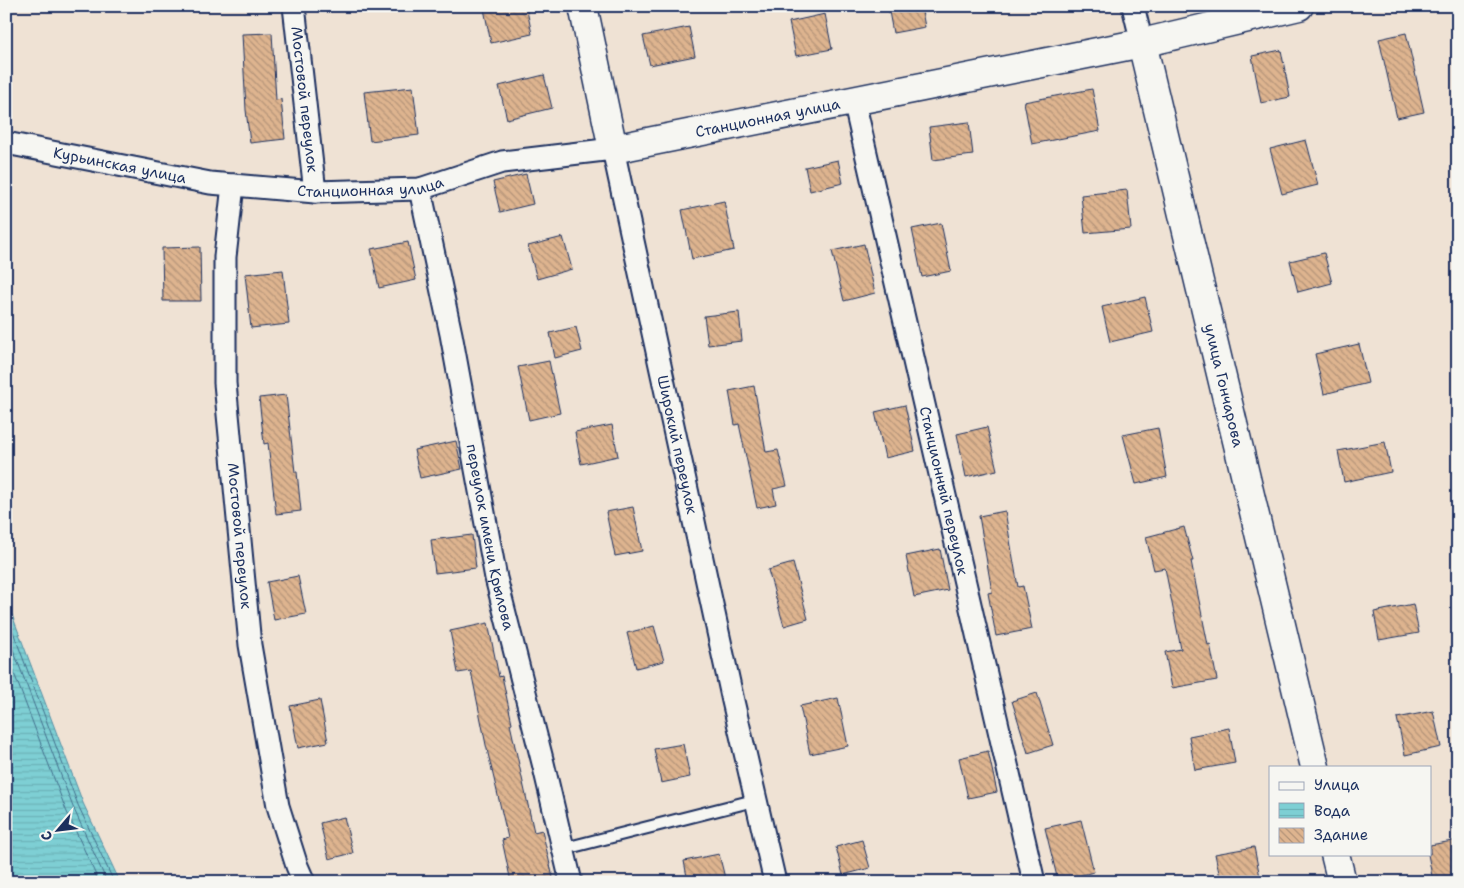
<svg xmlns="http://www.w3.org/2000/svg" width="1464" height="888" font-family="'Shantell Sans',sans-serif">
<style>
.water{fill:url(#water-rules);stroke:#568fa5}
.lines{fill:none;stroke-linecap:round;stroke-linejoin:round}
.shore{stroke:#436f8d;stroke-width:1}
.building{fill:url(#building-back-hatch);stroke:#1b2f5e}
.lane-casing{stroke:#1b2f5e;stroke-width:15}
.street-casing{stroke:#1b2f5e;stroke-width:25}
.secondary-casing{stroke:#1b2f5e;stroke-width:31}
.lane{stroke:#f6f6f2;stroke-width:11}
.street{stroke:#f6f6f2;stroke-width:21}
.secondary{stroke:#f6f6f2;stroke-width:28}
.labels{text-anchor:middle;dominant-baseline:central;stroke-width:4;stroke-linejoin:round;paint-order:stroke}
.street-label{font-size:15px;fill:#1b2f5e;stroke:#f6f6f2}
</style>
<defs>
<pattern id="water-rules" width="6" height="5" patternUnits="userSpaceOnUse" patternTransform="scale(1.25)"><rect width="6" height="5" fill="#7ecfd4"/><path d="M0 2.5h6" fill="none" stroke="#6cb2b8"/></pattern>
<pattern id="building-back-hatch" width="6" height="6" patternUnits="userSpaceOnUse" patternTransform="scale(1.25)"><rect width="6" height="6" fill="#deb48f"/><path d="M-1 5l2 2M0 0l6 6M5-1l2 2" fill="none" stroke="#b39378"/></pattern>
</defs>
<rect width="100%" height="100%" fill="#efe2d4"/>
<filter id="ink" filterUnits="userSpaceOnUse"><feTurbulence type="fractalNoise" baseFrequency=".02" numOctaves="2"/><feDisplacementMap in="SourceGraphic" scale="10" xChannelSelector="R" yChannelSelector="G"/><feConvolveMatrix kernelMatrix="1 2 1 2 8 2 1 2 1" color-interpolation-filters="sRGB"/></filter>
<g filter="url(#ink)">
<!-- water -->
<polygon class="water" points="6,599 83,803 120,882 6,882"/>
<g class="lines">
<!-- shore -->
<g class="shore">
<polyline points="6,613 78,805 114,882"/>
<polyline points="6,631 73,807 107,882"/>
<polyline points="6,652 66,810 99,882"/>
</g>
</g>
<!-- building -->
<g class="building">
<polygon points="498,6 526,6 532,34 491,43 484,9"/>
<polygon points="888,6 921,6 925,27 893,33"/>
<polygon points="825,14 832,49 796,56 789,22"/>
<polygon points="689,27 695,56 650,65 643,36"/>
<polygon points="272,33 276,100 281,99 285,139 250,143 246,110 242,34"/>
<polygon points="1406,33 1424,112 1397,118 1379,39"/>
<polygon points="1281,50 1290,97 1261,103 1252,56"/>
<polygon points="544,75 552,108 507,119 499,86"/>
<polygon points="413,87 419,135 370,141 364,92"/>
<polygon points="1092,89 1100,131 1032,144 1024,102"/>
<polygon points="969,122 973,155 933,160 929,127"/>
<polygon points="1306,140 1318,185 1282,194 1270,149"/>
<polygon points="838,160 843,183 810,191 805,167"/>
<polygon points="526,174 533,204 500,212 493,182"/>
<polygon points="1127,190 1131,229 1085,233 1081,195"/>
<polygon points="724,201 734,250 692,259 682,210"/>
<polygon points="941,223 951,271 922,277 912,229"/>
<polygon points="563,237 572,269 537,279 528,246"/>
<polygon points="408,242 416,280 379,288 371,249"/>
<polygon points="864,244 875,293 844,301 832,251"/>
<polygon points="200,247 201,301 163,301 162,248"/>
<polygon points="1324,253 1332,283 1298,292 1290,261"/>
<polygon points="283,270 289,324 251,328 245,274"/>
<polygon points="1145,297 1153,332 1110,342 1102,307"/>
<polygon points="739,312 742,341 708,345 704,316"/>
<polygon points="576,327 582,351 555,358 550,333"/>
<polygon points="1359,344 1368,383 1324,394 1315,354"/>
<polygon points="549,361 560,413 529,420 518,367"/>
<polygon points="754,386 766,452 778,450 787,486 773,489 776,504 757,508 739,424 735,425 729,391"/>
<polygon points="286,395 295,472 297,472 301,511 276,514 268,443 264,444 259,398"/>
<polygon points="905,405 915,451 885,458 875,412"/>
<polygon points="612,425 618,456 581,464 575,432"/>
<polygon points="987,427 997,470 966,477 957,434"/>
<polygon points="1158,428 1167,477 1136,484 1123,435"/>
<polygon points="456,441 462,469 420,478 414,450"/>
<polygon points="1385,442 1391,472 1344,482 1338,451"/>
<polygon points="633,507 642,551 615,556 606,512"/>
<polygon points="1005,511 1018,587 1023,586 1032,629 996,636 988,593 992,592 979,516"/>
<polygon points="1184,527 1193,561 1191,561 1208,645 1210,644 1217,680 1172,688 1165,652 1181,649 1165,568 1154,570 1146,537"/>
<polygon points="472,535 476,568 435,573 431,540"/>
<polygon points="940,549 948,590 914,597 906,556"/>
<polygon points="793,563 808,619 784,626 768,570"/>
<polygon points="298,576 306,614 274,620 267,582"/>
<polygon points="1413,604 1419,633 1379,640 1374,612"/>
<polygon points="488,623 499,677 502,676 512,723 510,724 534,832 542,830 554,882 511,882 502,840 508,838 486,745 471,671 458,673 450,631"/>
<polygon points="654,626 664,661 636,668 627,633"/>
<polygon points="1037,693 1053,745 1028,753 1012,701"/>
<polygon points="838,698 848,746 810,754 800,706"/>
<polygon points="320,700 328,742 298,748 290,706"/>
<polygon points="1433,711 1441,747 1405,755 1397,718"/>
<polygon points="1229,728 1235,763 1195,770 1189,736"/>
<polygon points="683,744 690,777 661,783 654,749"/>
<polygon points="988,751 997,792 968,798 959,758"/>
<polygon points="344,817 353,853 329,859 320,823"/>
<polygon points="1081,820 1094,872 1058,881 1045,828"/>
<polygon points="862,840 870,868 843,875 836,847"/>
<polygon points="1458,840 1458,882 1433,882 1428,854 1430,854 1430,845"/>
<polygon points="1254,847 1261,882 1221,882 1215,854"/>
<polygon points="719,854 726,882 688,882 684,861"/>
</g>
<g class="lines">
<!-- lane casing -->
<g class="lane-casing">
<polyline id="lane" points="563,849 756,800"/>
</g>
<!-- street casing -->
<g class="street-casing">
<g id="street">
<path id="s1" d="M 294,6 L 315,192"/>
<polyline points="1133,6 1142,43"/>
<path id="s2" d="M 854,101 L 1034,882"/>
<path id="s3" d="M 6,143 L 210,183 L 315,192 L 420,189 L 502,162 L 613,149 L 733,701 L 775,882"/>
<path id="s4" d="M 233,185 L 225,257 L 225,383 L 250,645 L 278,806 L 297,866 L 304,882"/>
<path id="s5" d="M 420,189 L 451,334 L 496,578 L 543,763 L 571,882"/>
</g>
</g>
<!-- secondary casing -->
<g class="secondary-casing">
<g id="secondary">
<path id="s6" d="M 583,6 L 613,149 L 1142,43 L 1299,6"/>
<path id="s7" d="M 1142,43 L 1315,767"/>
<polyline points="1335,854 1342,882"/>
</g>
</g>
<!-- lane -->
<use href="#lane" class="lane"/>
<!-- street -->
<use href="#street" class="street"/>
<!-- secondary -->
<use href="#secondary" class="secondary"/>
</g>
</g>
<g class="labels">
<!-- street labels -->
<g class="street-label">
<text stroke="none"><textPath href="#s1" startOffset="94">Мостовой переулок</textPath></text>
<text stroke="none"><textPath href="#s6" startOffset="304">Станционная улица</textPath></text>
<text stroke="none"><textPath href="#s3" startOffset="116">Курьинская улица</textPath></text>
<text stroke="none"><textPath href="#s3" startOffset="369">Станционная улица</textPath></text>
<text stroke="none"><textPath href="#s7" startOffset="352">улица Гончарова</textPath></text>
<text stroke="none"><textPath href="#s3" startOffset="919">Широкий переулок</textPath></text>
<text stroke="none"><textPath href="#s2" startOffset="400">Станционный переулок</textPath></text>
<text stroke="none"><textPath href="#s5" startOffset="355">переулок имени Крылова</textPath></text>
<text stroke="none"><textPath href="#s4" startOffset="352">Мостовой переулок</textPath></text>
</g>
</g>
<!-- margin -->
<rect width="1464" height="888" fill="none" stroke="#f6f6f2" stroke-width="25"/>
<rect x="12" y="12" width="1439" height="863" fill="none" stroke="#1b2f5e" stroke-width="2" filter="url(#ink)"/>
<!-- legend -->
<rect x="1269" y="766" width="162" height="90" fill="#f6f6f2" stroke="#9ea6b7"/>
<rect x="1279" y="782" width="25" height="8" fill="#f6f6f2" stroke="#9ea6b7"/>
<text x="1314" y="790" font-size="15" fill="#1b2f5e">Улица</text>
<rect x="1279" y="803" width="25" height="15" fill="url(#water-rules)" stroke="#9ea6b7"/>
<text x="1314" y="816" font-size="15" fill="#1b2f5e">Вода</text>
<rect x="1279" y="828" width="25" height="15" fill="url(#building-back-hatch)" stroke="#9ea6b7"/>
<text x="1314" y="840" font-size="15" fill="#1b2f5e">Здание</text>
<!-- north arrow -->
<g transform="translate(58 830) rotate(242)" stroke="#f6f6f2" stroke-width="4" paint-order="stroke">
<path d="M0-4L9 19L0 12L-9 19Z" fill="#1b2f5e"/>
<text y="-8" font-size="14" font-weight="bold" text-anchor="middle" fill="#1b2f5e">С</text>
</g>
</svg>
